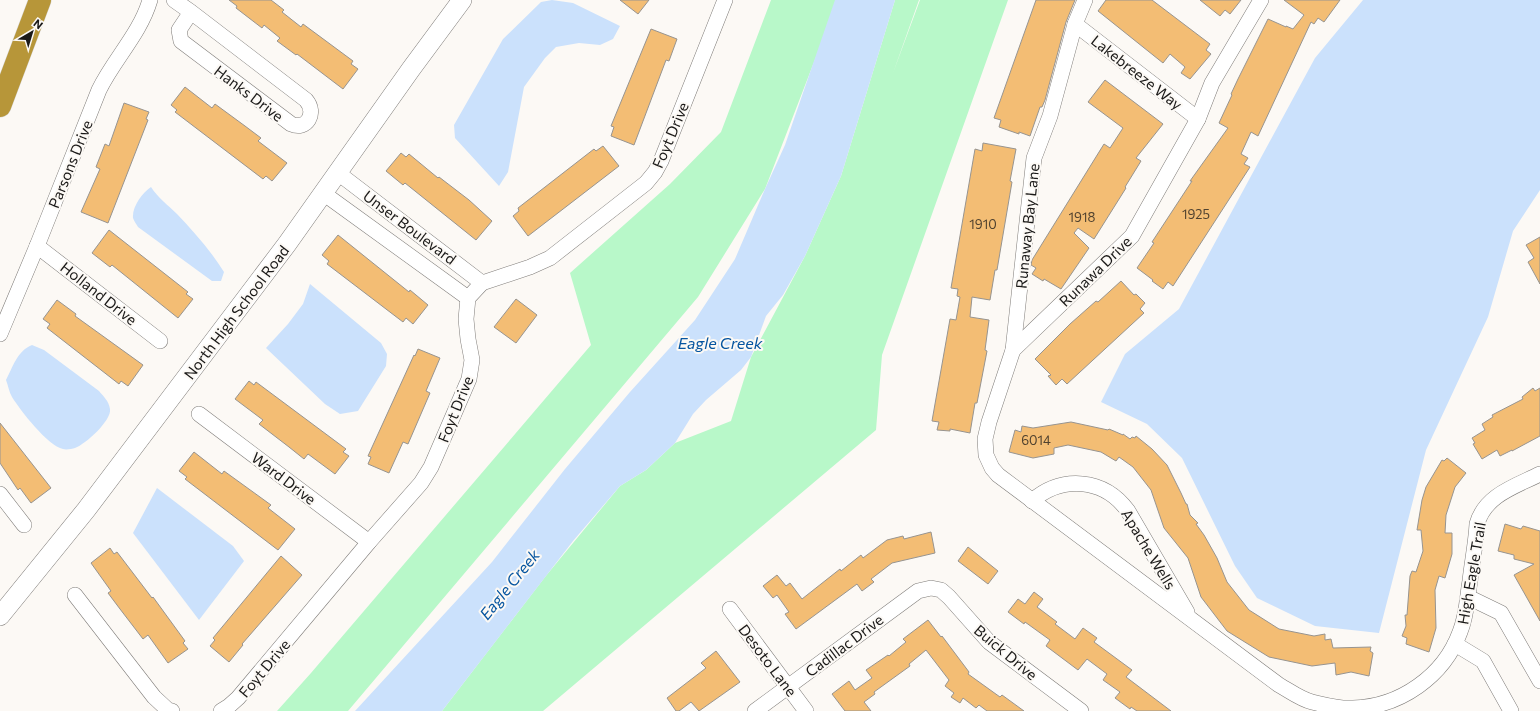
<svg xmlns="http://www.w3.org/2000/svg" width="1540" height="711" font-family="Commissioner,sans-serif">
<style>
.green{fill:#b8f8c9}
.water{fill:#cbe1fc}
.building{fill:#f3bd74;stroke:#979490}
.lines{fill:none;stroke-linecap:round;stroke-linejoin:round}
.minor-casing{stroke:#7f7c79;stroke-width:16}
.tertiary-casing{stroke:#7f7c79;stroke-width:20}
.motorway-casing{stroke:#d6d6d5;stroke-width:23}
.minor{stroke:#fff;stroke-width:15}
.tertiary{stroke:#fff;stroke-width:19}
.motorway{stroke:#b79639;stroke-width:22}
.labels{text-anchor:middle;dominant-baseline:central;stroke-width:4;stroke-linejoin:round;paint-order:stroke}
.number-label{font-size:13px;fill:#50422f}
.street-label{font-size:15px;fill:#1a1918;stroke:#fcf9f5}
.water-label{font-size:16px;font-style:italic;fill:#0655a0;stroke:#fcf9f5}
</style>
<rect width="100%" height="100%" fill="#fcf9f5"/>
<!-- green -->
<g class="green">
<polygon points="771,0 838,0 765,189 698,297 348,711 277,711 311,673 591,345 570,273 670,184 721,132"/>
<polygon points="895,0 919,0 893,73 920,0 1008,0 882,355 876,430 543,711 442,711 545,577 620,486 646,470 675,443 731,421 751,357 805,256 841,176"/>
</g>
<!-- water -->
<g class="water">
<polygon points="552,0 573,3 620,26 613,39 600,45 579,43 556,47 545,58 524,87 508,172 499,186 455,138 454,125 503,39 541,2"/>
<polygon points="835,0 895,0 841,176 805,256 783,295 766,316 751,357 741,370 706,400 693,414 675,443 646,470 620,486 573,541 442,711 355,711 492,562 565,469 630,392 695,320 735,259 765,189 785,145"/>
<polygon points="1363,0 1540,0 1540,190 1513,231 1488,317 1426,450 1379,633 1315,626 1257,598 1235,566 1182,458 1147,424 1101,402 1125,354 1179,309 1315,58"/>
<path d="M 151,187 C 158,198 168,205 177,214 C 194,232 211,251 224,272 L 221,281 L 212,281 L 138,227 C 137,225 134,221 133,218 C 132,207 142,193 151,187 Z"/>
<polygon points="310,284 381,343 387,354 386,366 358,411 340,414 325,404 266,348 288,324 303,304"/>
<path d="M 32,345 L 44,350 L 99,391 C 103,396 109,401 110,409 C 112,420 86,444 75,448 C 72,449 66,450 63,449 C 48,446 20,410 12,397 C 9,392 8,385 6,380 C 13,367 17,351 32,345 Z"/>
<polygon points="157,488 233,546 244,561 199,620 133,533"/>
</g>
<!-- building -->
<g class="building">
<polygon points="229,0 271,0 284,10 282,12 301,27 303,24 353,61 351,64 358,69 343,89 297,54 296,55 277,41 280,38 264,25 262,28 236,8 237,6"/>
<polygon points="620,0 649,0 638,14"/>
<polygon points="1036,0 1075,0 1066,22 1045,100 1042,107 1040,107 1030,136 1019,132 1019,134 999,127 1001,120 994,118"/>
<polygon points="1106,0 1152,0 1210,44 1206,50 1211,54 1190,79 1181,73 1185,67 1170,54 1163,63 1098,11"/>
<polygon points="1200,0 1241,0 1230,14 1225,10 1220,16"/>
<polygon points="1284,0 1340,0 1324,22 1318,18 1314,24 1311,22 1258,136 1251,132 1241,154 1248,158 1244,164 1250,167 1173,286 1168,282 1163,289 1152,281 1153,280 1137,268 1154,243 1152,242 1192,181 1190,181 1228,128 1219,123 1232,95 1231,94 1238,79 1268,19 1286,27 1286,26 1293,29 1304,15"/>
<polygon points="651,29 677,39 669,61 666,60 634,145 611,136 614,127 611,126"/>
<polygon points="1105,80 1163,124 1136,158 1141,161 1125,187 1126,188 1094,239 1078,228 1074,233 1089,248 1061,289 1044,279 1043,281 1032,274 1036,268 1031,265 1032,260 1104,144 1110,148 1123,128 1088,102"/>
<polygon points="185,87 212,108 215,104 245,126 261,138 258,141 287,163 272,181 266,176 263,179 175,112 177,110 171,105"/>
<polygon points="124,103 149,112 146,119 148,120 108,223 81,212 100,169 96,167 105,144 109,146"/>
<polygon points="983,143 1016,149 1010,181 1012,182 997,270 995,270 990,300 972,297 970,317 989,320 985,350 987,351 977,403 975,403 970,433 950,429 950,431 937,430 939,422 932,421 950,319 956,320 960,297 957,296 958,289 951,288 975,149 982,151"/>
<polygon points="603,146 619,166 528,236 513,216 519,211 518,208 594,149 596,151"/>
<polygon points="401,153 406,157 409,154 438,178 439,177 469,200 492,221 476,240 405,183 403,185 386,171"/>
<polygon points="109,230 188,292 186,294 193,299 178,318 112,265 110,267 92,253"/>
<polygon points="338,235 409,292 410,290 428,305 413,324 406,318 403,322 327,264 329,261 322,255"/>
<polygon points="1540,237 1540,284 1528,262 1534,258 1526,245"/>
<polygon points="1121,281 1134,295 1136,294 1145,303 1140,309 1144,313 1067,384 1062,379 1056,385 1048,376 1051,375 1035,359 1070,324 1096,301 1098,302"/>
<polygon points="516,299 537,315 516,343 494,327"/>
<polygon points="57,300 76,314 75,316 143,365 128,386 121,381 119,384 47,328 50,324 43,319"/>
<polygon points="418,349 440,358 426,391 430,393 408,444 403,442 389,473 368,464 371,457 368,456 414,355 415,356"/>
<polygon points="249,381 254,385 256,382 346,449 343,452 349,456 335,474 308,454 304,459 289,447 259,424 263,420 235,399"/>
<polygon points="1533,388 1535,391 1540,388 1540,436 1512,451 1512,450 1500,456 1497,450 1482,459 1473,444 1475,443 1472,438 1485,430 1482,424 1493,417 1492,415 1523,399 1522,397"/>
<polygon points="1071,422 1108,430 1109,429 1123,435 1123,434 1130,439 1132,437 1135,438 1136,436 1152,449 1167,465 1181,493 1186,504 1187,504 1190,515 1198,523 1196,524 1204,535 1217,558 1227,582 1249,610 1279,629 1314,636 1325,634 1325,640 1331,639 1333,648 1371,647 1370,651 1373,653 1369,676 1351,672 1336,675 1335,663 1312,666 1269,657 1227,631 1201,597 1188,558 1164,528 1151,490 1133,467 1119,457 1116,461 1101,452 1068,445 1054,448 1054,454 1033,458 1009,452 1015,430 1021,432 1022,426 1033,428"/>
<polygon points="0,423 51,488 31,503 20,488 18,490 0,463"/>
<polygon points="194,452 222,474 224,471 271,505 268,508 295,529 278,550 185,479 187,477 179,471"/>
<polygon points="1447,458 1466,473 1455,487 1446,515 1445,533 1452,533 1452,554 1445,578 1439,576 1435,590 1436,628 1429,652 1406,644 1407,638 1402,636 1406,626 1405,615 1407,615 1410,576 1412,571 1416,572 1423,551 1421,530 1417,530 1422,500 1426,487 1442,460 1444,461"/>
<polygon points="1505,524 1521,529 1523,526 1540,531 1540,621 1514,575 1534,564 1514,559 1514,555 1498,551"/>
<polygon points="931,532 935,553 892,563 871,579 874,582 862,591 857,584 796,629 785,614 789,612 777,595 773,598 763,586 777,575 786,586 790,583 802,599 840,569 841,571 861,555 863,558 887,540 903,536 904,539"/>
<polygon points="968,547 998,571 988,584 958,561"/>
<polygon points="110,548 114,554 117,552 152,598 153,597 185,641 183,643 188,649 168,663 148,635 143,639 120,609 108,593 111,591 91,563"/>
<polygon points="281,556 302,575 242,644 243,645 229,662 210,646 215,640 213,638"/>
<polygon points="1034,592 1043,599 1037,607 1057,622 1055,624 1075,639 1083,628 1097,638 1094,642 1132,670 1126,677 1171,711 1137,711 1131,707 1130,709 1115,698 1120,692 1103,680 1107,674 1087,659 1078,670 1046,646 1050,640 1025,622 1024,624 1008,612 1018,599 1025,604"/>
<polygon points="928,620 941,637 942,636 969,672 968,674 1000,697 1002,695 1024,711 987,711 979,705 976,708 963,698 960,703 951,697 954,693 945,686 949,680 926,650 909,664 910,666 874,692 875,694 864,702 871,711 845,711 832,694 849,681 855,690 872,678 866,670 888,655 889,656 906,642 903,639"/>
<polygon points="716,651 740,682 699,711 691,702 679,711 676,711 667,698 706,668 701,663"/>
</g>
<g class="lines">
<!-- minor casing -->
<g class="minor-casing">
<g id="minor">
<path d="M 174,0 L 191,12 L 306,100 C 317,113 307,131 291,124 L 181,41 L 179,30 L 191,12"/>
<path d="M 1085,0 L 1075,24 L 1050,116 L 1034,158 L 1013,350 L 989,422 L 985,439 L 986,455 L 992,468 L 998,475 L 1279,685 C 1290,691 1300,699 1312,702 C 1325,705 1339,709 1353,708 C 1400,707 1444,676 1460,632 C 1467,615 1467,598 1470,581 C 1472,562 1476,543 1477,524 C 1485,495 1516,486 1540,474"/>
<polyline points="1075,24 1198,119"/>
<polyline points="338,173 482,283"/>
<polyline points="323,193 468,298"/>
<polyline points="37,246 160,341"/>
<path d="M 0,334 L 37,246 L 99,90 C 114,59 140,34 150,0"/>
<polyline points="1013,350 1132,236 1198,119 1212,83 1261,0"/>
<polyline points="199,414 369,542"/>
<polyline points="0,494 24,525"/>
<path d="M 1032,501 C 1062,475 1104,478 1128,511 L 1187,612"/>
<polyline points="75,595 154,697 168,710 172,711"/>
<polyline points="1468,597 1501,613 1540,681"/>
<polyline points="730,609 806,711"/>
<polyline points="1455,644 1483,661 1511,711"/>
<polyline points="221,711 229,706 238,698 369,542 421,483 431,467 469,379 472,360 468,339 466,319 468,298 482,283 530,267 550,258 646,183 655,172 661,161 725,0"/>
<polyline points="755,711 918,591 931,588 941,590 949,597 989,642 1081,711"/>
</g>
</g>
<!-- tertiary casing -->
<g class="tertiary-casing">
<polyline id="tertiary" points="0,616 86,510 287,244 411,69 462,0"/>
</g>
<!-- motorway casing -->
<g class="motorway-casing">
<polyline id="motorway" points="0,106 40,0"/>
</g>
<!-- minor -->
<use href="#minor" class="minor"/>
<!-- tertiary -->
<use href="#tertiary" class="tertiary"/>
<!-- motorway -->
<use href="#motorway" class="motorway"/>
</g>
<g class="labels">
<!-- number labels -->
<g class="number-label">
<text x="1196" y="214">1925</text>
<text x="1082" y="217">1918</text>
<text x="983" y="224">1910</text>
<text x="1036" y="440">6014</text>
</g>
<!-- street labels -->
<g class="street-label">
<text transform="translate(1137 72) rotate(38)">Lakebreeze Way</text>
<text transform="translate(249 93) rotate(37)">Hanks Drive</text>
<text transform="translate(670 135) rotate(-67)">Foyt Drive</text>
<text transform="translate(70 164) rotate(-68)">Parsons Drive</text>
<text transform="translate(1027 226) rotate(-84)">Runaway Bay Lane</text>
<text transform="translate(410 227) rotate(37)">Unser Boulevard</text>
<text transform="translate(1095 271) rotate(-44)">Runawa Drive</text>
<text transform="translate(99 293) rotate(38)">Holland Drive</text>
<text transform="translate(236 312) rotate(-53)">North High School Road</text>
<text transform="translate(455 409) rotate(-68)">Foyt Drive</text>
<text transform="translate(284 478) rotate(37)">Ward Drive</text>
<text transform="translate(1149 549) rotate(59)">Apache Wells</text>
<text transform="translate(1471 573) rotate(-80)">High Eagle Trail</text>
<text transform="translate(844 645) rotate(-37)">Cadillac Drive</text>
<text transform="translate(1006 652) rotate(40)">Buick Drive</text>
<text transform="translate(768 660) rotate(53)">Desoto Lane</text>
<text transform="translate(264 668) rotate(-50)">Foyt Drive</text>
</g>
<!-- water labels -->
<g class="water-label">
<text x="720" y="342">Eagle Creek</text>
<text transform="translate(509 584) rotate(-51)">Eagle Creek</text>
</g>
</g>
<!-- north arrow -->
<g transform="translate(32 32) rotate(38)" stroke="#fcf9f5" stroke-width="3" paint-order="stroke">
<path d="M0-3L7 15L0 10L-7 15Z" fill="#1a1918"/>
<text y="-6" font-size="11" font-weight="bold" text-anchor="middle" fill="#1a1918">N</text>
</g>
</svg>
